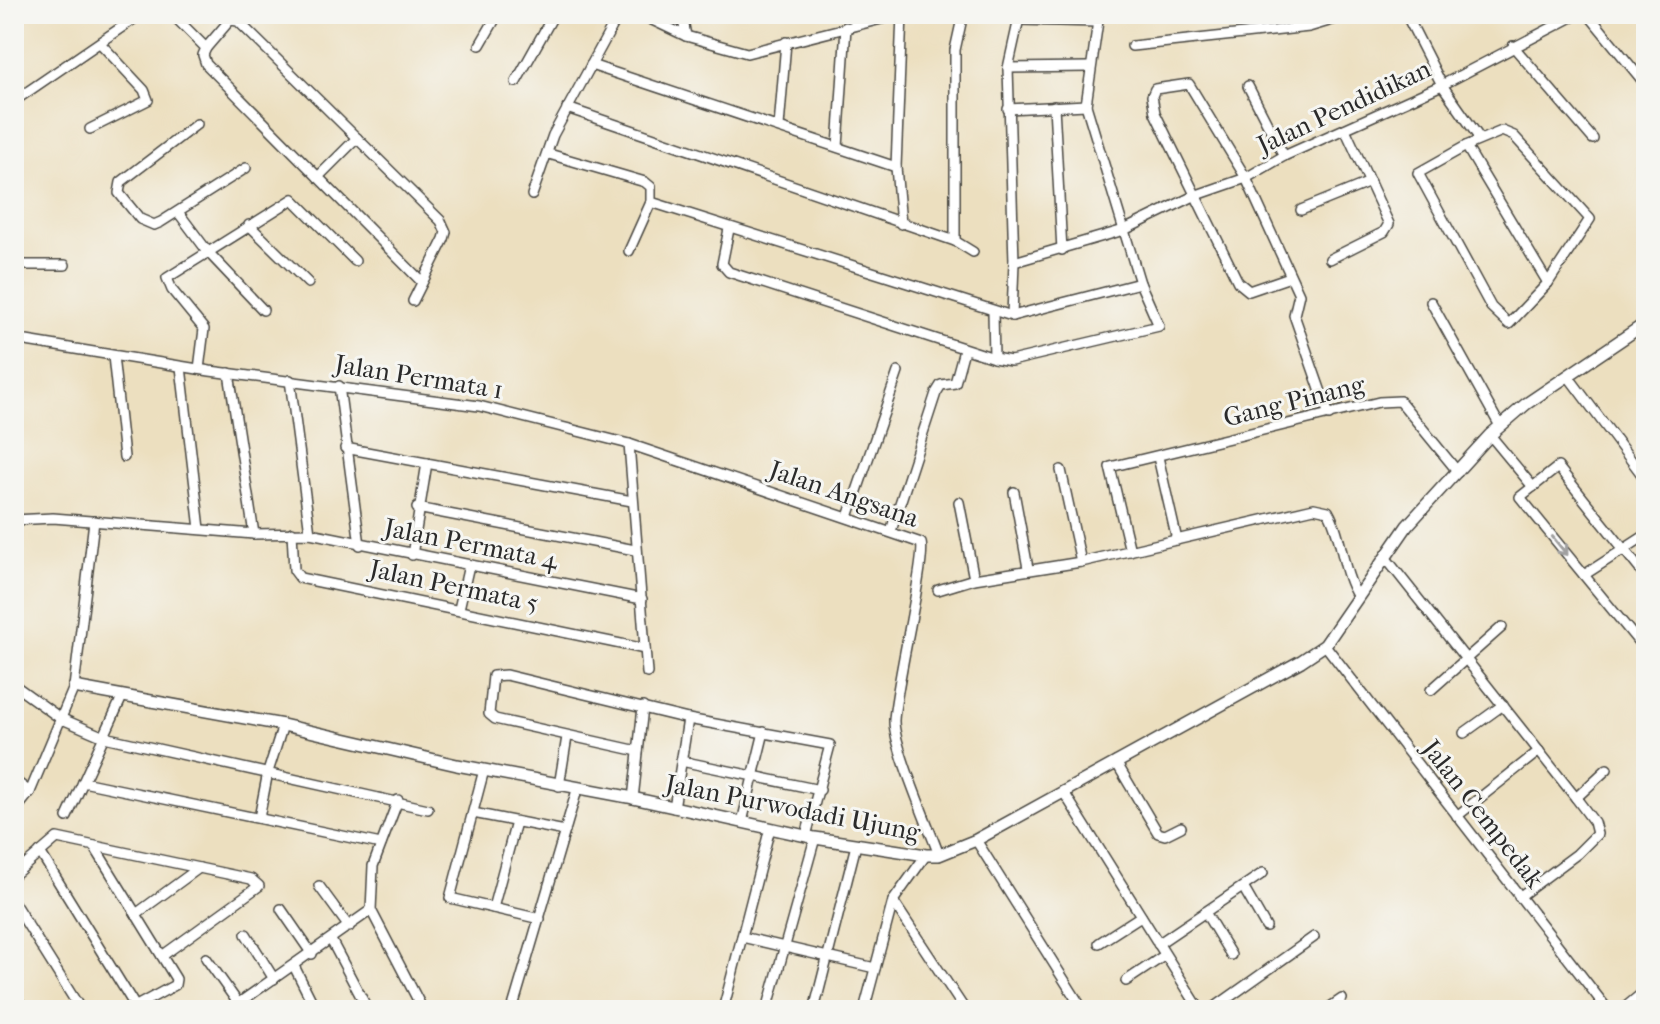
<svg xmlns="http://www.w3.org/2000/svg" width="1660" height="1024" font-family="'IM FELL French Canon',serif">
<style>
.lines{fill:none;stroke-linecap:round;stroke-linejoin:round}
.minor-casing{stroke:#484641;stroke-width:12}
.tertiary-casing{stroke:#484641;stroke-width:14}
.minor{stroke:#fff;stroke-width:9}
.tertiary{stroke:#fff;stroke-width:11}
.oneway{stroke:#a0a0a0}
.labels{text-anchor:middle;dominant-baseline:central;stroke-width:6;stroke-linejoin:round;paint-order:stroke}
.street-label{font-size:26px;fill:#2b2b2b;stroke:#f6f6f2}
</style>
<rect width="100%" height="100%" fill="#f6f6f2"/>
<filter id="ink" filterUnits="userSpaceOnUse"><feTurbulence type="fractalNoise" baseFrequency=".0125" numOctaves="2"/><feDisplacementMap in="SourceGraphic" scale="16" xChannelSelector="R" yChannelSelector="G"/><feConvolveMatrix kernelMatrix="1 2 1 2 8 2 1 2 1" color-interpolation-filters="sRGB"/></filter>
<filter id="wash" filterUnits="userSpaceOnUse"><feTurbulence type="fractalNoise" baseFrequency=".006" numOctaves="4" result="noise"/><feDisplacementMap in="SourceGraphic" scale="32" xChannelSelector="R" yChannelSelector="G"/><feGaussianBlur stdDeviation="1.8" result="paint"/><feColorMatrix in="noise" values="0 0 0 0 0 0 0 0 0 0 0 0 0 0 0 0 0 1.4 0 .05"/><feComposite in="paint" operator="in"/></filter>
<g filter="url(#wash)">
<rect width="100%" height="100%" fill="#ecdfbf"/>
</g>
<g filter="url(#ink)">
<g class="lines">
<!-- minor casing -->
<g class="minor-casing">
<g id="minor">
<polyline points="172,14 206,48 203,55 206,64 421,281"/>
<polyline points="642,14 648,18 665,14"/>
<polyline points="682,14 686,36"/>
<polyline points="1020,14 1008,68 1089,67"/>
<polyline points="1406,14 1442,85 1480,139"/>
<polyline points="1588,14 1646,85"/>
<polyline points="14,17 18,14"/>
<polyline points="648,18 686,36 747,53 901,14"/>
<polyline points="1019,20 1097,22"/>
<polyline points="480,45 498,14"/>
<polyline points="1132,46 1309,27 1352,14"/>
<polyline points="1513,46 1593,139"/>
<polyline points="206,48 230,20 238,21 441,221 446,232 444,239 413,301"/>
<polyline points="591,65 896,167"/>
<polyline points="1008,68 1014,262 1012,316"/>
<polyline points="516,82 554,14"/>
<polyline points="1248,86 1284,156"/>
<polyline points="14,101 141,14"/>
<polyline points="1054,106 1062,250"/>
<polyline points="567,108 955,241 973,252"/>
<polyline points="1008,109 1086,105"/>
<polyline points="197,124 121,182 119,193 140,219 154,225 161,222 246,168"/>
<polyline points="779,127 786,42"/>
<polyline points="90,129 148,100 144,90 100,43"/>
<polygon points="1502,131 1514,136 1590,219 1548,283 1509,324 1491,307 1418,173 1466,146"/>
<polyline points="1466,146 1548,283"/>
<polyline points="838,147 846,27"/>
<polyline points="549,154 645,182 651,187 651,202 1012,316 1140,283"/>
<polyline points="318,177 357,138"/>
<polyline points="532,195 553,135 619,14"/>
<polyline points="1301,210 1370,182"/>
<polyline points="178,212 208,252 263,310"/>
<polyline points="901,224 896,167 902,14"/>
<polyline points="249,225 308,283"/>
<polyline points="729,229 722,264 729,272 994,358 1011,361 1159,326 1140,283 1086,105 1099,14"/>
<polyline points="955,241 955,50 963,14"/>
<polyline points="629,251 651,202"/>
<polyline points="1330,259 1384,232 1389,224 1345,129"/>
<polyline points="1014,262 1124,230 1194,196 1246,178 1284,156 1442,85 1578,14"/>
<polyline points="14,265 65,265"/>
<polyline points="1290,277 1249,291 1238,282 1155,113 1152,96 1155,89 1189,84 1246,178 1299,294 1294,315 1329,415"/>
<polyline points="1431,302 1500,426"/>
<polyline points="993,312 994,358"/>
<path d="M 14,339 L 210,371 L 479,406 L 629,444 L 921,543 C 927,556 895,690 894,720 C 893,745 929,827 939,855"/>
<polyline points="113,356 124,457"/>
<polyline points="181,367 200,529"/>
<polyline points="199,369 204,329 172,290 167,278 293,199 355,261"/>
<polyline points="229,373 254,534"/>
<polyline points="1568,376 1646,480"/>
<polyline points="290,380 310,533"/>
<polyline points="339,386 360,545"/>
<polyline points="1490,435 1533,487"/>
<polyline points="629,444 647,673"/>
<polyline points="345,448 632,501"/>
<polyline points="1158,457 1177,540"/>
<polyline points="1061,470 1081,562"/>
<polyline points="1014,492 1028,568"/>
<path d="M 959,502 L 974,579 L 1081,562 L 1314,508 L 1328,511 C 1343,537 1341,570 1358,597"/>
<polyline points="417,508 635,550"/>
<polyline points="848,517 898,372"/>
<polyline points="14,520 53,518 254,534 310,533 642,599"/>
<polyline points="891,531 936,393 941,385 955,383 964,350"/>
<polyline points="292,532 294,570 300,578 645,649"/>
<polyline points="1130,551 1110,467 1379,402 1400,401 1458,472"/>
<polyline points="412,555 427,463"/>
<polyline points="1385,557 1576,798 1607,769"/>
<polyline points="1584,575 1646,535"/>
<polyline points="1646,577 1558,467 1520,497 1646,651"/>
<polyline points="938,590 974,579"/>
<polyline points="459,609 469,565"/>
<polyline points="1325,645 1608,1010"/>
<polyline points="14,685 60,718 104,737 428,809"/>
<polyline points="1431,690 1502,627"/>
<polyline points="1464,733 1503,705"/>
<polyline points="638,751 495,719 489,714 493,676 506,675 688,719 830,745 806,836"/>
<polyline points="681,761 820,790"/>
<polyline points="1116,762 1158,833 1165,835 1181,827"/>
<polyline points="484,770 450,898 540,919"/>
<polyline points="14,780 30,792"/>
<polyline points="83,782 381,844"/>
<polyline points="559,786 567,737"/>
<polyline points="1063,791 1200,1010"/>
<polyline points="633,799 643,707"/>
<polyline points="398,800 373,866 371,910 423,1010"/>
<polyline points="674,808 688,719"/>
<polyline points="14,812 30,792 74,687 94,521"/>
<polyline points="473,813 565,831"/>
<polyline points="1457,816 1539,751"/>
<polyline points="67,817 122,697"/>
<polyline points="259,818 268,772 283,725"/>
<polyline points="742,822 764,732"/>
<polyline points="976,840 1083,1010"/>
<polyline points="94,846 176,979 175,985 129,1010"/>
<polyline points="40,852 135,1006"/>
<polyline points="14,875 57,838 251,879 259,886 162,956"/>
<polyline points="319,886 349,927"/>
<polyline points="1243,887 1266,927"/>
<polyline points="1519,897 1577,854 1597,834 1594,822 1576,798"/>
<polyline points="893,901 965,1010"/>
<polyline points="14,903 81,1010"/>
<polyline points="493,908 516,822"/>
<polyline points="281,909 312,954"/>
<polyline points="1205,912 1231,955"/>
<polyline points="136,914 199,868"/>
<polyline points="246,934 274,979"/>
<polyline points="742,937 875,968"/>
<polyline points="331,940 368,1010"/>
<polyline points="1099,943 1141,916"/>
<polyline points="1158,944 1263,873"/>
<polyline points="206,958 238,1003"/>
<polyline points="294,966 316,1010"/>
<polyline points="1126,981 1165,955"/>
<polyline points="14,994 24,1010"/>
<polyline points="454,1007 456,1010"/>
<polyline points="229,1010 371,910"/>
<polyline points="512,1010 577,790"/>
<polyline points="723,1010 770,828"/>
<polyline points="767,1010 815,838"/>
<polyline points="814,1010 856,845"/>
<polyline points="864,1010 893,901 926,855"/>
<polyline points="1211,1010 1314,937"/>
<polyline points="1326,1010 1342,999"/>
<polyline points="1622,1010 1646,990"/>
</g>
</g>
<!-- tertiary casing -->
<g class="tertiary-casing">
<polyline id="tertiary" points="74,687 283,725 457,765 628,797 815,838 926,855 939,855 976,840 1301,661 1325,645 1407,526 1490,435 1526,404 1646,323"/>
</g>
<!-- minor -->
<use href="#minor" class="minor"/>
<!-- tertiary -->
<use href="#tertiary" class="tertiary"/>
</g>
<!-- one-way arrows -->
<defs><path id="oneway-shaft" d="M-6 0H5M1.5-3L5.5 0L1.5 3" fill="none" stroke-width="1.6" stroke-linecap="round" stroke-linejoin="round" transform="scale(2)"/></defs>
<use class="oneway" href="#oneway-shaft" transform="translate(1560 546) rotate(51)"/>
</g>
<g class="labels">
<!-- street labels -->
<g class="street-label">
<text transform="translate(1344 107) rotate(-25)">Jalan Pendidikan</text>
<text transform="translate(419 377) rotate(9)">Jalan Permata 1</text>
<text transform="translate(1294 401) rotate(-14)">Gang Pinang</text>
<text transform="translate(844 494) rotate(19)">Jalan Angsana</text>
<text transform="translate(471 544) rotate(11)">Jalan Permata 4</text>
<text transform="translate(454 586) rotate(12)">Jalan Permata 5</text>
<text transform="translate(793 808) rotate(11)">Jalan Purwodadi Ujung</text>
<text transform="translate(1483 814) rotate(52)">Jalan Cempedak</text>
</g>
</g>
<!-- margin -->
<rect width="1660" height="1024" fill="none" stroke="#f6f6f2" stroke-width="48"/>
</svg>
